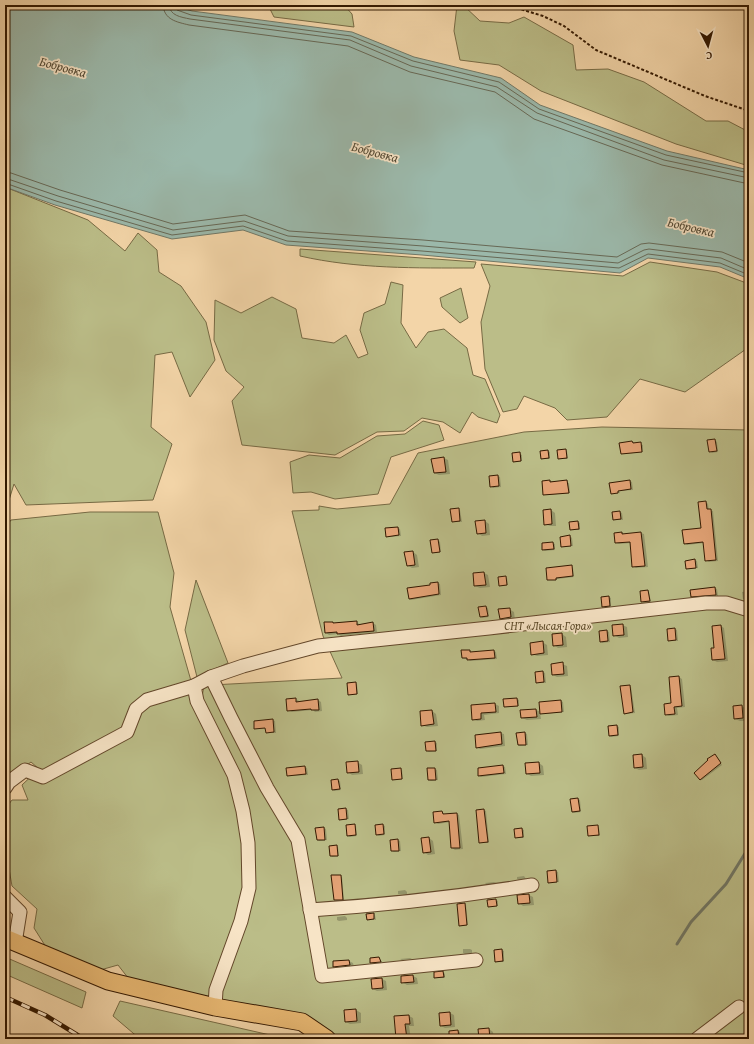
<svg xmlns="http://www.w3.org/2000/svg" width="754" height="1044" font-family="'Gentium Book Plus',serif">
<style>
.green{fill:#bbbd88;stroke:#776a44}
.water{fill:#9bb8aa;stroke:#717866}
.shadow{fill:#0003}
.lines{fill:none;stroke-linecap:round;stroke-linejoin:round}
.shore{stroke:#676855;stroke-width:1}
.stream{stroke:#717866;stroke-width:3}
.building{fill:#e4a376;stroke:#331800}
.minor-casing{stroke:#63472a;stroke-width:15}
.major-casing{stroke:#331800;stroke-width:19}
.path{stroke:#331800;stroke-width:2;stroke-dasharray:3 2;stroke-linecap:butt}
.minor{stroke:#f7e4c6;stroke-width:13}
.major{stroke:#eaba74;stroke-width:17}
.rail-casing{stroke:#331800;stroke-width:4.5}
.rail{stroke:#f7e4c6;stroke-width:3;stroke-dasharray:9;stroke-linecap:butt}
.labels{text-anchor:middle;dominant-baseline:central;stroke-width:3.5;stroke-linejoin:round;paint-order:stroke}
.park-label{font-size:12px;font-style:italic;fill:#5c4a29;stroke:#f7e4c6}
.water-label{font-size:13px;font-style:italic;fill:#524833;stroke:#f7e4c6}
</style>
<rect width="100%" height="100%" fill="#f3d5a8"/>
<filter id="stains"><feTurbulence type="fractalNoise" baseFrequency=".005" numOctaves="4"/><feColorMatrix values="0 0 0 0 .2 0 0 0 0 .09 0 0 0 0 .02 0 0 0 .5 -.17"/></filter>
<radialGradient id="worn" r=".72"><stop offset=".6" stop-color="#630" stop-opacity="0"/><stop offset="1" stop-color="#630" stop-opacity=".3"/></radialGradient>
<!-- green -->
<g class="green">
<polygon points="268,5 344,5 352,14 354,27 274,17"/>
<polygon points="457,5 463,5 480,21 509,23 524,17 573,45 576,70 608,69 644,82 706,121 728,121 749,132 749,166 676,144 541,91 499,65 460,60 454,31"/>
<polygon points="5,187 88,220 125,251 138,233 157,250 159,272 181,286 206,322 215,360 190,397 172,352 155,355 151,427 172,444 153,500 26,505 14,484 5,513"/>
<path d="M 300,249 L 476,262 L 474,268 C 416,268 357,269 300,256 Z"/>
<polygon points="650,262 717,272 749,284 749,347 685,392 640,379 607,417 567,420 555,408 524,396 517,409 503,412 485,369 481,322 490,286 481,264 623,276"/>
<polygon points="391,282 403,285 401,323 416,348 428,332 444,329 467,348 473,375 485,379 500,415 497,423 478,417 472,412 460,433 443,422 422,418 404,431 377,432 335,455 242,445 232,401 244,387 226,371 214,340 215,300 241,313 272,297 296,309 302,338 334,343 346,335 358,358 368,354 360,330 364,313 385,304"/>
<polygon points="461,288 468,318 460,323 442,307 440,298"/>
<polygon points="423,421 439,425 444,440 391,457 378,494 335,499 311,492 293,493 290,462 309,455 340,458 377,436 405,434"/>
<polygon points="602,427 749,430 749,1039 334,1039 335,1035 301,1013 277,1020 218,1005 220,988 244,926 248,820 201,702 204,686 212,687 212,685 342,678 323,636 292,511 319,510 319,506 337,509 390,504 418,453 524,432"/>
<polygon points="90,512 158,512 174,573 170,607 199,709 234,780 245,836 246,894 209,1001 132,983 118,965 93,972 46,947 34,928 37,909 12,886 5,846 5,809 12,800 28,800 22,785 39,769 31,762 9,778 5,775 5,528 11,520"/>
<polygon points="196,580 228,663 197,677 185,630"/>
<polygon points="5,957 86,992 82,1008 5,974"/>
<polygon points="120,1001 279,1037 282,1039 140,1039 113,1016"/>
</g>
<!-- water -->
<polygon class="water" points="5,5 172,5 192,11 352,32 414,57 501,78 540,105 667,151 749,170 749,279 720,267 648,258 620,273 422,255 286,245 243,230 172,239 55,205 5,187"/>
<!-- shadow -->
<g class="shadow">
<polygon points="715,440 717,442 718,452 712,453 710,451"/>
<polygon points="632,442 643,445 643,452 623,454 621,453"/>
<polygon points="747,443 749,443 749,452 748,451"/>
<polygon points="566,450 567,451 568,459 559,459"/>
<polygon points="548,451 550,452 550,459 541,459"/>
<polygon points="520,454 522,455 522,461 516,462 514,461"/>
<polygon points="444,458 448,460 450,474 439,475 434,473"/>
<polygon points="747,475 749,475 749,484 748,483"/>
<polygon points="498,476 500,477 501,487 493,488 491,486"/>
<polygon points="549,481 569,483 570,493 546,495 544,494"/>
<polygon points="630,481 632,482 633,490 619,491 620,493 613,494 612,493"/>
<polygon points="706,502 708,504 709,510 713,511 718,561 709,562 706,560 704,543 687,545 685,543 702,529"/>
<polygon points="458,509 460,510 462,522 454,522 452,521"/>
<polygon points="551,510 555,513 556,526 550,526 545,524"/>
<polygon points="620,512 622,513 623,520 616,520 614,519"/>
<polygon points="485,521 489,524 490,535 482,536 478,533"/>
<polygon points="578,522 580,523 580,530 573,530 571,529"/>
<polygon points="398,528 400,529 401,536 389,537 387,536 386,529"/>
<polygon points="622,533 624,534 641,533 644,534 648,567 636,568 633,566 631,543 619,544 616,543"/>
<polygon points="570,536 572,538 573,546 564,547 562,546"/>
<polygon points="438,540 440,542 441,552 434,553 433,552 431,541"/>
<polygon points="553,543 555,544 555,550 545,551 543,550"/>
<polygon points="413,552 417,555 419,567 412,568 407,565"/>
<polygon points="695,560 697,561 698,568 689,569 687,568 686,561"/>
<polygon points="571,566 573,568 574,577 557,579 557,580 548,580"/>
<polygon points="484,573 488,575 490,587 480,588 475,586"/>
<polygon points="506,577 507,578 508,585 502,586 500,585"/>
<polygon points="438,583 440,584 441,595 411,600 409,599"/>
<polygon points="715,588 717,589 718,596 694,597 692,596 691,591"/>
<polygon points="648,591 649,592 651,602 644,603 642,602"/>
<polygon points="749,591 749,601 743,599 742,592"/>
<polygon points="609,597 611,598 611,607 604,607 603,606"/>
<polygon points="479,607 486,607 488,608 489,617 482,618 481,617"/>
<polygon points="509,609 514,612 515,620 505,621 500,618"/>
<polygon points="357,622 360,625 373,623 376,625 377,632 341,636 338,634 329,635 326,633 333,623 335,624"/>
<polygon points="622,625 627,627 628,637 619,638 614,635"/>
<polygon points="721,626 724,628 728,661 717,662 713,660"/>
<polygon points="675,629 677,630 678,641 671,641 669,640"/>
<polygon points="607,631 609,632 610,642 602,643 601,641"/>
<polygon points="744,631 749,631 749,665"/>
<polygon points="562,634 566,637 567,647 558,648 554,645"/>
<polygon points="542,642 547,645 548,655 537,656 532,654"/>
<polygon points="462,651 470,651 472,653 494,651 496,652 497,659 470,661 468,659 462,658"/>
<polygon points="562,664 567,666 568,676 557,677 553,675"/>
<polygon points="543,672 545,673 546,683 539,683 537,682"/>
<polygon points="679,677 682,679 685,707 677,708 678,715 669,716 665,714 672,704"/>
<polygon points="355,683 357,684 358,694 351,695 349,694"/>
<polygon points="629,686 631,687 635,713 626,714 624,713"/>
<polygon points="296,699 299,701 299,702 318,700 321,702 322,711 315,712 313,710 292,712 288,710"/>
<polygon points="517,699 519,700 519,706 507,707 505,706"/>
<polygon points="561,701 563,702 564,712 543,714 540,713 541,719 527,720 522,718 536,710 541,712"/>
<polygon points="495,704 499,706 499,713 484,715 485,720 477,721 473,719 472,706"/>
<polygon points="742,706 746,709 747,721 740,721 735,719"/>
<polygon points="432,711 436,714 438,726 427,727 422,725"/>
<polygon points="273,720 275,721 276,733 269,733 267,732 266,728 257,729 255,728"/>
<polygon points="617,726 619,727 619,736 611,737 610,736"/>
<polygon points="500,733 504,734 505,746 480,749 477,747"/>
<polygon points="525,733 527,734 528,745 520,746 518,745"/>
<polygon points="435,742 437,743 437,751 429,752 427,751"/>
<polygon points="642,755 646,758 647,769 639,770 635,768"/>
<polygon points="717,757 722,765 702,780 700,779"/>
<polygon points="357,762 362,765 363,774 352,775 348,772"/>
<polygon points="539,763 543,766 544,775 531,776 526,773"/>
<polygon points="503,766 505,767 506,774 481,777 479,776"/>
<polygon points="305,767 307,768 308,775 289,776 288,775"/>
<polygon points="400,769 402,770 403,779 395,780 393,779"/>
<polygon points="435,769 437,770 438,780 431,781 429,780"/>
<polygon points="338,780 340,781 341,790 334,791 333,790"/>
<polygon points="578,799 580,800 581,812 574,813 572,812"/>
<polygon points="346,809 348,810 349,819 342,820 340,819"/>
<polygon points="484,810 486,811 489,843 482,843 480,842"/>
<polygon points="442,812 445,815 457,814 459,815 463,849 455,850 452,848 450,822 438,824 435,822"/>
<polygon points="354,825 356,826 357,836 350,837 348,836"/>
<polygon points="383,825 385,826 385,835 379,836 377,835"/>
<polygon points="598,826 599,828 600,836 591,836 589,835"/>
<polygon points="324,828 326,829 327,840 319,841 318,840"/>
<polygon points="522,829 524,830 524,838 518,838 516,837"/>
<polygon points="429,838 433,841 435,854 428,855 424,852"/>
<polygon points="398,840 400,841 401,851 394,852 392,851"/>
<polygon points="336,846 338,847 339,856 332,857 331,856"/>
<polygon points="556,871 558,872 559,882 551,883 549,882"/>
<polygon points="340,876 342,877 344,900 337,901 335,900"/>
<polygon points="524,876 526,879 519,880 517,879 517,877"/>
<polygon points="494,882 496,883 487,885 485,883"/>
<polygon points="405,890 407,892 407,894 398,894 398,891"/>
<polygon points="529,895 533,897 534,905 523,906 519,903"/>
<polygon points="496,900 498,901 498,906 489,906"/>
<polygon points="465,904 466,905 468,925 462,926 460,925"/>
<polygon points="374,914 375,915 376,920 367,919"/>
<polygon points="345,916 347,918 347,920 339,921 337,920 337,917"/>
<polygon points="463,949 470,949 472,950 472,953 465,954 463,953"/>
<polygon points="502,950 504,951 504,962 498,962 496,961"/>
<polygon points="379,958 382,962 373,963 371,962"/>
<polygon points="410,958 412,959 402,960 400,959"/>
<polygon points="349,961 353,963 354,967 339,969 334,966"/>
<polygon points="443,972 445,974 445,978 437,978 435,977"/>
<polygon points="413,976 417,978 418,984 407,985 402,982"/>
<polygon points="382,979 386,981 387,990 377,991 373,989"/>
<polygon points="356,1010 361,1013 361,1023 350,1024 346,1022 345,1011"/>
<polygon points="450,1013 454,1015 455,1027 445,1028 441,1026"/>
<polygon points="409,1016 413,1018 414,1026 409,1026 411,1039 398,1039 395,1017"/>
<polygon points="489,1029 493,1032 494,1039 480,1039"/>
<polygon points="458,1031 460,1032 461,1039 450,1038"/>
</g>
<g class="lines">
<!-- shore -->
<g class="shore">
<path d="M 163,5 C 164,20 177,22 189,25 L 348,46 L 410,72 L 495,92 L 534,119 L 662,165 L 749,184"/>
<path d="M 169,5 C 170,16 181,17 190,19 L 350,40 L 411,66 L 497,87 L 537,113 L 664,160 L 749,178"/>
<polyline points="174,5 177,10 191,15 351,36 413,61 499,82 539,109 666,155 749,173"/>
<polyline points="5,172 11,173 60,190 173,224 245,215 289,231 423,240 617,257 641,244 649,243 722,252 749,263"/>
<polyline points="5,178 58,196 173,230 244,221 288,236 423,246 618,263 644,250 649,249 721,258 749,270"/>
<polyline points="5,183 56,201 172,235 243,226 287,241 422,251 619,268 648,254 720,263 749,275"/>
</g>
<!-- stream -->
<polyline class="stream" points="677,944 691,922 726,884 749,847"/>
</g>
<!-- building -->
<g class="building">
<polygon points="715,439 717,451 709,452 707,440"/>
<polygon points="632,441 633,443 641,442 642,452 621,454 619,443"/>
<polygon points="566,449 567,458 558,459 557,450"/>
<polygon points="548,450 549,458 541,459 540,451"/>
<polygon points="520,452 521,461 513,462 512,453"/>
<polygon points="444,457 446,472 434,473 431,459"/>
<polygon points="498,475 499,486 490,487 489,476"/>
<polygon points="550,480 550,482 567,480 569,493 543,495 542,481"/>
<polygon points="630,480 631,489 618,491 618,493 611,494 609,483"/>
<polygon points="706,501 707,509 711,509 716,560 705,561 703,542 684,544 682,530 701,528 698,502"/>
<polygon points="459,508 460,521 452,522 450,509"/>
<polygon points="551,509 552,524 544,525 543,510"/>
<polygon points="620,511 621,519 613,520 612,512"/>
<polygon points="485,520 486,533 477,534 475,521"/>
<polygon points="578,521 579,529 570,530 569,522"/>
<polygon points="398,527 399,535 386,537 385,528"/>
<polygon points="622,532 622,534 641,532 645,566 632,567 630,542 615,543 614,533"/>
<polygon points="570,535 571,546 561,547 560,537"/>
<polygon points="438,539 440,552 432,553 430,540"/>
<polygon points="553,542 554,549 542,550 542,543"/>
<polygon points="413,551 415,565 407,566 404,552"/>
<polygon points="695,559 696,568 686,569 685,561"/>
<polygon points="572,565 573,576 556,578 556,580 547,580 546,568"/>
<polygon points="484,572 486,585 474,586 473,573"/>
<polygon points="506,576 507,585 499,586 498,577"/>
<polygon points="438,582 439,594 409,599 407,588 430,585 430,583"/>
<polygon points="715,587 716,595 691,597 690,590"/>
<polygon points="648,590 650,601 641,602 640,591"/>
<polygon points="609,596 610,606 602,607 601,597"/>
<polygon points="486,606 488,616 480,617 478,607"/>
<polygon points="510,608 511,617 500,619 498,609"/>
<polygon points="357,621 357,625 373,622 374,631 337,634 337,632 325,633 324,622 333,622 333,623"/>
<polygon points="623,624 624,635 613,636 612,625"/>
<polygon points="721,625 725,659 712,660 711,648 714,648 712,626"/>
<polygon points="675,628 676,640 668,641 667,629"/>
<polygon points="607,630 608,641 600,642 599,631"/>
<polygon points="562,633 563,645 553,646 552,634"/>
<polygon points="543,641 544,653 531,655 530,643"/>
<polygon points="461,650 470,650 470,652 494,650 495,658 467,660 467,658 462,658"/>
<polygon points="563,662 564,674 552,675 551,664"/>
<polygon points="543,671 544,682 536,683 535,672"/>
<polygon points="679,676 682,706 674,707 675,714 665,715 664,704 671,703 669,677"/>
<polygon points="356,682 357,694 348,695 347,683"/>
<polygon points="630,685 633,712 624,714 620,686"/>
<polygon points="296,698 296,702 318,699 319,710 311,710 311,709 287,711 286,699"/>
<polygon points="517,698 518,706 504,707 503,699"/>
<polygon points="561,700 562,712 540,714 539,702"/>
<polygon points="495,703 496,712 481,713 481,719 472,720 471,705"/>
<polygon points="742,705 743,718 734,719 733,706"/>
<polygon points="536,709 537,717 521,718 520,710"/>
<polygon points="432,710 434,724 421,726 420,711"/>
<polygon points="273,719 274,732 266,733 265,728 254,729 254,721"/>
<polygon points="617,725 618,735 609,736 608,726"/>
<polygon points="501,732 502,744 476,748 475,735"/>
<polygon points="525,732 526,745 518,745 516,733"/>
<polygon points="435,741 436,751 426,751 425,742"/>
<polygon points="642,754 643,767 634,768 633,755"/>
<polygon points="715,754 721,763 700,780 694,773 708,760 707,759"/>
<polygon points="358,761 359,772 347,773 346,762"/>
<polygon points="539,762 540,773 526,774 525,763"/>
<polygon points="503,765 504,773 478,776 478,768"/>
<polygon points="305,766 306,774 287,776 286,768"/>
<polygon points="401,768 402,779 392,780 391,769"/>
<polygon points="427,768 435,768 436,780 428,780"/>
<polygon points="338,779 340,789 332,790 331,780"/>
<polygon points="578,798 580,811 572,812 570,799"/>
<polygon points="346,808 347,819 339,820 338,809"/>
<polygon points="484,809 488,842 479,843 476,810"/>
<polygon points="442,811 443,814 457,813 460,848 451,848 449,821 434,823 433,812"/>
<polygon points="355,824 356,835 347,836 346,825"/>
<polygon points="383,824 384,834 376,835 375,825"/>
<polygon points="598,825 599,835 588,836 587,826"/>
<polygon points="324,827 325,840 317,840 315,828"/>
<polygon points="522,828 523,837 515,838 514,829"/>
<polygon points="429,837 431,852 423,853 421,838"/>
<polygon points="398,839 399,851 391,851 390,840"/>
<polygon points="337,845 338,856 330,856 329,846"/>
<polygon points="556,870 557,882 548,883 547,871"/>
<polygon points="331,875 341,875 343,900 334,900"/>
<polygon points="529,894 530,903 518,904 517,895"/>
<polygon points="496,899 497,906 488,907 487,900"/>
<polygon points="465,903 467,925 459,926 457,904"/>
<polygon points="374,913 374,919 367,920 366,914"/>
<polygon points="502,949 503,961 495,962 494,950"/>
<polygon points="379,957 381,962 370,963 370,958"/>
<polygon points="349,960 350,965 333,967 333,961"/>
<polygon points="443,971 444,977 434,978 434,972"/>
<polygon points="413,975 414,982 401,983 401,976"/>
<polygon points="382,978 383,988 372,989 371,979"/>
<polygon points="356,1009 357,1021 345,1022 344,1010"/>
<polygon points="450,1012 451,1025 440,1026 439,1013"/>
<polygon points="409,1015 410,1024 405,1024 407,1039 396,1039 394,1016"/>
<polygon points="489,1028 490,1039 479,1039 478,1029"/>
<polygon points="458,1030 459,1038 449,1039 449,1031"/>
</g>
<g class="lines">
<!-- minor casing -->
<g class="minor-casing">
<g id="minor">
<polyline points="211,677 231,718 267,788 298,840 322,976 476,960"/>
<polyline points="5,788 9,782 25,770 43,777 127,732 136,709 147,700 194,686"/>
<polyline points="5,897 20,912 15,943"/>
<path d="M 310,910 C 385,905 458,897 532,885"/>
<polyline points="215,1007 216,990 241,921 249,888 248,843 243,811 234,775 197,701 194,686 211,677 243,666 318,646 489,628 706,603 726,603 749,610"/>
<polyline points="697,1039 739,1007"/>
</g>
</g>
<!-- major casing -->
<g class="major-casing">
<polyline id="major" points="5,938 108,981 215,1007 302,1022 327,1039"/>
</g>
<!-- path -->
<polyline class="path" points="507,5 543,16 564,26 596,50 705,96 749,111"/>
<!-- minor -->
<use href="#minor" class="minor"/>
<!-- major -->
<use href="#major" class="major"/>
<!-- rail casing -->
<g class="rail-casing">
<polyline id="rail" points="5,997 45,1015 84,1039"/>
</g>
<!-- rail -->
<use href="#rail" class="rail"/>
</g>
<g class="labels">
<!-- park labels -->
<g class="park-label">
<text x="548" y="625">СНТ «Лысая Гора»</text>
</g>
<!-- water labels -->
<g class="water-label">
<text transform="translate(63 67) rotate(15)">Бобровка</text>
<text transform="translate(375 152) rotate(15)">Бобровка</text>
<text transform="translate(691 227) rotate(13)">Бобровка</text>
</g>
</g>
<!-- margin -->
<rect width="754" height="1044" fill="none" stroke="#f3d5a8" stroke-width="20"/>
<rect x="6" y="6" width="742" height="1032" fill="none" stroke="#331800" stroke-width="2"/>
<rect x="10" y="10" width="734" height="1024" fill="none" stroke="#331800"/>
<!-- north arrow -->
<g transform="translate(708 46) rotate(174)" stroke="#f7e4c6" stroke-width="3" paint-order="stroke">
<path d="M0-3L7 15L0 10L-7 15Z" fill="#331800"/>
<text y="-6" font-size="11" font-weight="bold" text-anchor="middle" fill="#331800">С</text>
</g>
<rect width="100%" height="100%" filter="url(#stains)"/>
<rect width="100%" height="100%" fill="url(#worn)"/>
</svg>
